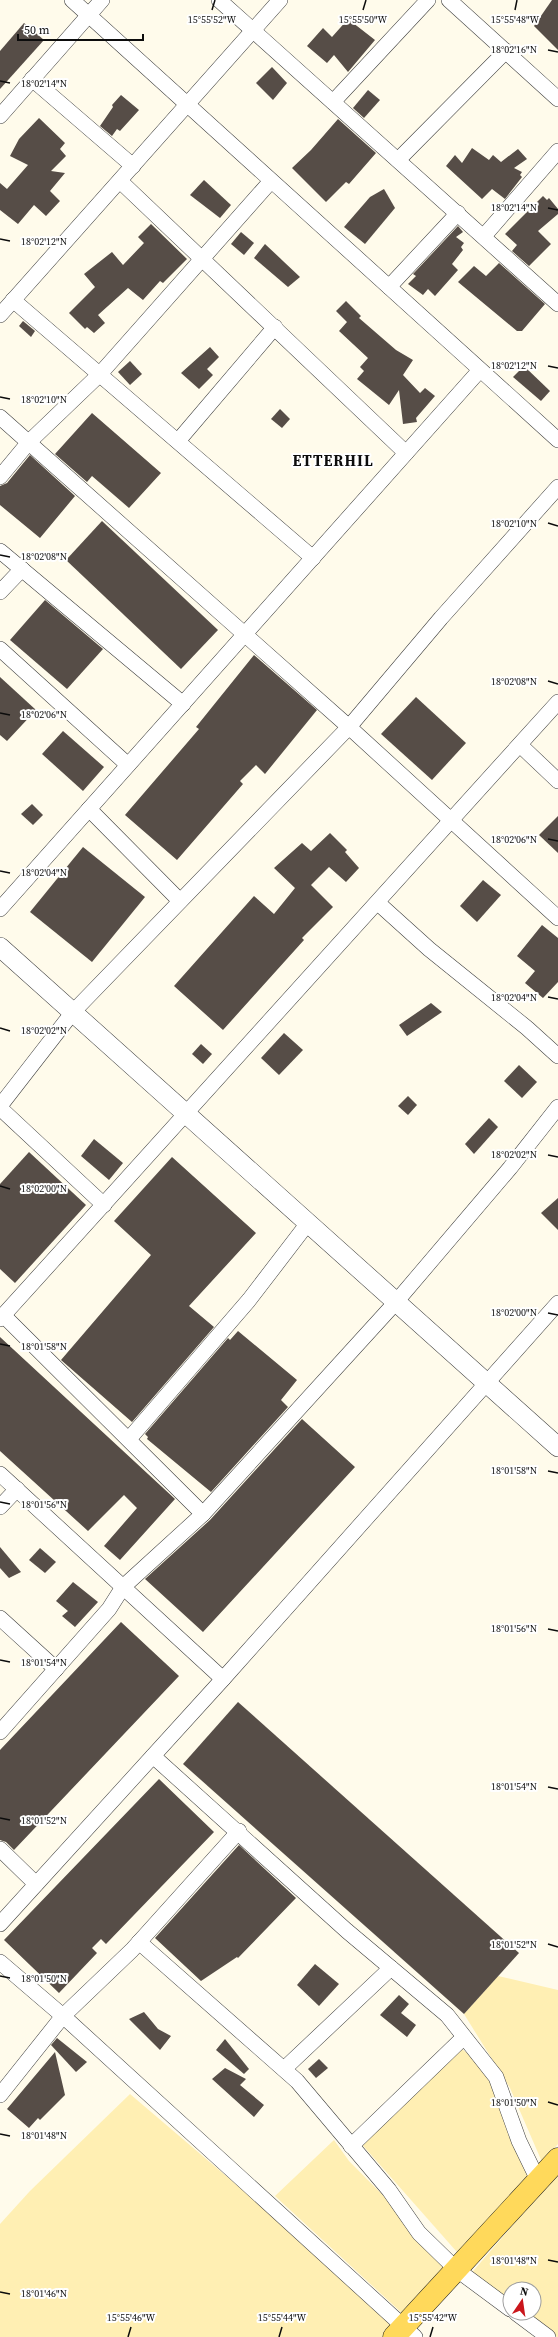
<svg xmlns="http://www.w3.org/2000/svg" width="558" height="2337" font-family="'Source Serif 4',serif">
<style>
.sand{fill:#ffefb3}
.building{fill:#564d47}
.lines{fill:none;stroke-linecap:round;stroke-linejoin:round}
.minor-casing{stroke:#3f3f3f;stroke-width:16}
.tertiary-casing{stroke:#3f3f3f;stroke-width:20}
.primary-casing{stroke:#1d1d1d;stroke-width:23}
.minor{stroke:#fff;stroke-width:15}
.tertiary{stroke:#fff;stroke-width:19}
.primary{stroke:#ffd95b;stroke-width:22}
.ticks{fill:none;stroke:#0c0c0c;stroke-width:1.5}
.labels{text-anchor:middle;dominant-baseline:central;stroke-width:4;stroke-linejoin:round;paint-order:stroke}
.district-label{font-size:15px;font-weight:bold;letter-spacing:1px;fill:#0c0c0c;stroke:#fff}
.ticks-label{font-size:10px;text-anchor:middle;fill:#0c0c0c;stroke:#fff;stroke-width:4;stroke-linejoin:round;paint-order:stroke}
</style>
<rect width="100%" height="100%" fill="#fffbeb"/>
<!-- sand -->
<g class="sand">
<polygon points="498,1976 558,1990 558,2144 542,2162 510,2088 464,2014"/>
<polygon points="456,2044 496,2077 538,2180 464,2260 358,2140"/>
<polygon points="130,2094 403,2327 394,2337 0,2337 0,2224 30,2191"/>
<polygon points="334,2140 349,2161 456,2269 403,2314 275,2196"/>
<polygon points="558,2173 558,2337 556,2337 520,2313 534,2313 534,2289 510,2289 510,2306 468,2277"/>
</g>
<!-- building -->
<g class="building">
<polygon points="552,0 558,0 558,50 534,26"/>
<polygon points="348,19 375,40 348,72 334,55 327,63 307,46 323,28 332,37"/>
<polygon points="24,23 44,40 0,89 0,51"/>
<polygon points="272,67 287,83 273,100 256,83"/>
<polygon points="368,90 380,100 364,118 353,108"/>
<polygon points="121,95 139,110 120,131 117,129 112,136 100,126 113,107 112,105"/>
<polygon points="39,118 65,143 60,149 66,156 51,171 65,173 50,191 60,201 46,216 34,205 18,224 0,210 0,183 7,189 28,165 10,156 19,139"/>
<polygon points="338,119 376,153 349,184 346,182 326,202 292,168 311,150"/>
<polygon points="472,148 489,160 493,155 501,162 518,149 527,159 514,168 522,172 520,175 522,177 505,199 492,189 482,199 446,166 455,155 462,163"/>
<polygon points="204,180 231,205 220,218 190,195"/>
<polygon points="384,189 395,208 365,244 344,227 370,197"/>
<polygon points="543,196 547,200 549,198 558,209 558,214 538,231 551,244 529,266 512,251 517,245 505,234"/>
<polygon points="151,224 187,259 163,283 160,281 143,300 128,288 98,315 105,323 94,333 87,327 85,329 69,313 95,287 84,274 112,252 123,265 144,243 138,237"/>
<polygon points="458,226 463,232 456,237 464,243 461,247 463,250 452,264 458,270 435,296 428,289 423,295 408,284 416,276 413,274"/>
<polygon points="241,232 254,243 244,255 231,244"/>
<polygon points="265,244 300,277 288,287 254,258"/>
<polygon points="499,263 545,304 522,331 517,331 458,282 474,266 486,276"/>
<polygon points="346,301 361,316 359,318 396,350 413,360 403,375 420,393 425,388 435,396 416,418 417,422 403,424 399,390 389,405 357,379 364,371 360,367 368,358 339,331 347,322 336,311"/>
<polygon points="23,321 35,331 31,337 19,326"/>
<polygon points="210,347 219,357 207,369 213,375 199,389 181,373"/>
<polygon points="130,361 142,374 130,385 118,372"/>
<polygon points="524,366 550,391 541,401 513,377"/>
<polygon points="280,409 290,419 282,428 271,419"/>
<polygon points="92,413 161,473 129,508 92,476 87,482 55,454"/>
<polygon points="30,455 75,496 40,538 0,505 0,486 7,483"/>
<polygon points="102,521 218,630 181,669 66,560"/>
<polygon points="45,600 103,649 67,689 10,640"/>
<polygon points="254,655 317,710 265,774 256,765 240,781 243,784 177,860 125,815 199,729 196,727"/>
<polygon points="0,677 36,710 7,741 0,735"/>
<polygon points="416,697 466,743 432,780 381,734"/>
<polygon points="63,731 104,767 83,791 42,754"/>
<polygon points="32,804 43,815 33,825 21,814"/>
<polygon points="558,816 558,853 539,835"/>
<polygon points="330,833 347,850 345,852 359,868 346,882 329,867 311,885 333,907 302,938 304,940 223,1030 174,986 254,896 274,914 295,888 274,868 302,843 311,851"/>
<polygon points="83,847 145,897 92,962 30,912"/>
<polygon points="483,880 501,895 477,922 460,906"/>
<polygon points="542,925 558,938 558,982 543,998 525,983 535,971 517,956"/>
<polygon points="431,1003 442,1012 407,1036 399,1025"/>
<polygon points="284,1033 303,1050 279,1075 261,1058"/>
<polygon points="201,1044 212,1054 203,1064 192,1054"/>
<polygon points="519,1065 537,1082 522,1098 504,1081"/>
<polygon points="408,1096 417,1105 408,1115 398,1106"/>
<polygon points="489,1118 498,1127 474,1154 465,1144"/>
<polygon points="94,1139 123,1163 109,1180 81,1156"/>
<polygon points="29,1152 86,1205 15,1283 0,1269 0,1184"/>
<polygon points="172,1157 256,1233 189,1306 214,1327 132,1422 61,1360 151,1255 114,1221"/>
<polygon points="558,1198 558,1230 541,1213"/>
<polygon points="238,1331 297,1380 281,1400 288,1407 211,1492 147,1439 148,1437 145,1434 228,1338 230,1340"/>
<polygon points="0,1337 175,1499 120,1560 104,1546 137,1508 124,1495 88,1531 0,1451"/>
<polygon points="302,1419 355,1467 203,1632 145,1579 210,1520"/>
<polygon points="0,1547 21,1572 9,1578 0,1568"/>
<polygon points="40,1548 56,1562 45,1573 29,1560"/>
<polygon points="73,1582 98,1602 75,1627 62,1616 68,1611 56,1601"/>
<polygon points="121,1622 179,1676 14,1850 6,1842 0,1840 0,1750"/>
<polygon points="238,1702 519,1953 464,2014 183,1764"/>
<polygon points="159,1779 214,1832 106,1944 101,1939 92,1948 97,1953 59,1993 4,1940"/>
<polygon points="239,1845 296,1898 238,1958 237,1957 201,1981 155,1938"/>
<polygon points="315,1964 339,1984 319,2006 297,1985"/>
<polygon points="399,1995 409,2004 401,2013 416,2025 407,2037 380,2015"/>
<polygon points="144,2012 158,2029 171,2036 160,2050 129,2019"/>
<polygon points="57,2038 87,2062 76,2072 51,2045"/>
<polygon points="225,2039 249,2069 244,2074 216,2050"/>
<polygon points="55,2052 65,2095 40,2120 38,2118 29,2128 7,2109"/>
<polygon points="319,2059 328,2068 316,2078 308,2069"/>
<polygon points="225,2068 246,2079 240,2085 264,2105 254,2117 212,2079"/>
</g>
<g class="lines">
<!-- minor casing -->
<g class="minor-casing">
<g id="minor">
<polyline points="72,0 558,440"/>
<polyline points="219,0 558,304"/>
<polyline points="449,0 558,99"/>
<polyline points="32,79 133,166"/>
<polyline points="333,102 428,0"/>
<polyline points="0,116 102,0"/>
<polyline points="398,160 506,51"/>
<polyline points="120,181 406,453"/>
<polyline points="484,236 558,151"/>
<polyline points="389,287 458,213"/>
<polyline points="13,300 313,558"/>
<polyline points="0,315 280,0"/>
<polyline points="0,417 349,727 558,918"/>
<polyline points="178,441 275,327"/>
<polyline points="0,477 29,442 100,374 271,181"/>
<polyline points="0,551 183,704"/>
<polyline points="0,592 22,569"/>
<polyline points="0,649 128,765"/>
<polyline points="520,745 558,781"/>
<polyline points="89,809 180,901"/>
<polyline points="378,903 429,949 527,1028 558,1056"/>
<polyline points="0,909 480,370"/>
<polyline points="0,1106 73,1012 349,727 441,618 558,487"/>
<polyline points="0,1108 104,1205"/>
<polyline points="3,1315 203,1514"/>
<polyline points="0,1319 558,702"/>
<polyline points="129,1439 249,1300 308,1223"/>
<polyline points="0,1474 223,1679"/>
<polyline points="0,1507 17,1489"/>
<polyline points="0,1618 56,1669"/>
<polyline points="0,1732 109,1609 123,1587 203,1514 396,1302 510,1168 558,1107"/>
<polyline points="153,1756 347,1931 447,2015 496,2077 519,2141 538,2180"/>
<polyline points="0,1849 36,1884"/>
<polyline points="0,1924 223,1679 558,1303"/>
<polyline points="139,1942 297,2081 389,2190 419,2233 456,2269 510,2309"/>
<polyline points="0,1962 63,2016 415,2337"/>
<polyline points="284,2069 391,1968"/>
<polyline points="0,2095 63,2016 132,1950 239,1831"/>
<polyline points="351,2146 464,2037"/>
<polyline points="516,2313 548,2337"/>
</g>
</g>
<!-- tertiary casing -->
<g class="tertiary-casing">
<polyline id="tertiary" points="0,947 558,1447"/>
</g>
<!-- primary casing -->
<g class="primary-casing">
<polyline id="primary" points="394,2337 558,2159"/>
</g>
<!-- minor -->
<use href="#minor" class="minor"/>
<!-- tertiary -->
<use href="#tertiary" class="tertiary"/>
<!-- primary -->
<use href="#primary" class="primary"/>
</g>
<!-- ticks -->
<path class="ticks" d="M 212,10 L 215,0M 363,10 L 366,0M 515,10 L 517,0M 548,50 L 558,52M 0,81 L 10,83M 548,208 L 558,210M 0,239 L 10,241M 548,366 L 558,368M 0,397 L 10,399M 548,523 L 558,526M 0,555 L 10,557M 548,681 L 558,684M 0,713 L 10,715M 548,839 L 558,841M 0,871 L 10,873M 548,997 L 558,999M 0,1028 L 10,1031M 548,1155 L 558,1157M 0,1186 L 10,1189M 548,1313 L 558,1315M 0,1344 L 10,1346M 548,1471 L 558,1473M 0,1502 L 10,1504M 548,1629 L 558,1631M 0,1660 L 10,1662M 548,1787 L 558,1789M 0,1818 L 10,1820M 548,1944 L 558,1947M 0,1976 L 10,1978M 548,2102 L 558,2105M 0,2134 L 10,2136M 548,2260 L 558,2262M 0,2292 L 10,2294M 128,2337 L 131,2327M 279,2337 L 282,2327M 430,2337 L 433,2327"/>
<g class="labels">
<!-- district labels -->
<g class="district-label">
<text x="333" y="460">ETTERHIL</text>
</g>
</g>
<g class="ticks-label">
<text x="212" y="23">15°55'52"W</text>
<text x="363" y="23">15°55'50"W</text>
<text x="515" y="23">15°55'48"W</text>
<text x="514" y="53">18°02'16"N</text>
<text x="44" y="87">18°02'14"N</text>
<text x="514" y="211">18°02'14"N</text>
<text x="44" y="245">18°02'12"N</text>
<text x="514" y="369">18°02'12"N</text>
<text x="44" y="403">18°02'10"N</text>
<text x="514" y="527">18°02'10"N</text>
<text x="44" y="560">18°02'08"N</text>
<text x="514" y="685">18°02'08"N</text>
<text x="44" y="718">18°02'06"N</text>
<text x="514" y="843">18°02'06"N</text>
<text x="44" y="876">18°02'04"N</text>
<text x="514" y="1001">18°02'04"N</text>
<text x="44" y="1034">18°02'02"N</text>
<text x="514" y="1158">18°02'02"N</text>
<text x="44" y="1192">18°02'00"N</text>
<text x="514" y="1316">18°02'00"N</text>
<text x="44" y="1350">18°01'58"N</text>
<text x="514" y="1474">18°01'58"N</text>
<text x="44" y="1508">18°01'56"N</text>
<text x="514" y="1632">18°01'56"N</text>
<text x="44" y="1666">18°01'54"N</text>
<text x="514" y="1790">18°01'54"N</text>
<text x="44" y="1824">18°01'52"N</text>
<text x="514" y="1948">18°01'52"N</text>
<text x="44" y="1982">18°01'50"N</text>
<text x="514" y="2106">18°01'50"N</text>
<text x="44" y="2139">18°01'48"N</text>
<text x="514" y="2264">18°01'48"N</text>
<text x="44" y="2297">18°01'46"N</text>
<text x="131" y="2321">15°55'46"W</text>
<text x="282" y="2321">15°55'44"W</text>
<text x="433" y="2321">15°55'42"W</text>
</g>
<!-- north arrow -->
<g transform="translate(522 2301) rotate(13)"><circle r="19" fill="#ffffff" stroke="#9e9e9e"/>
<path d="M0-3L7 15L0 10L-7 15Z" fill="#ca161c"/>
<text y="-6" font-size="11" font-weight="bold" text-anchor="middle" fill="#0c0c0c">N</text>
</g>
<!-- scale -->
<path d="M18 34v6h125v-6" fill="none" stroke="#0c0c0c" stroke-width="2"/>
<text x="24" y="34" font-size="12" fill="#0c0c0c" stroke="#ffffff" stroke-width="3" paint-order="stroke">50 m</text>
</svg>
